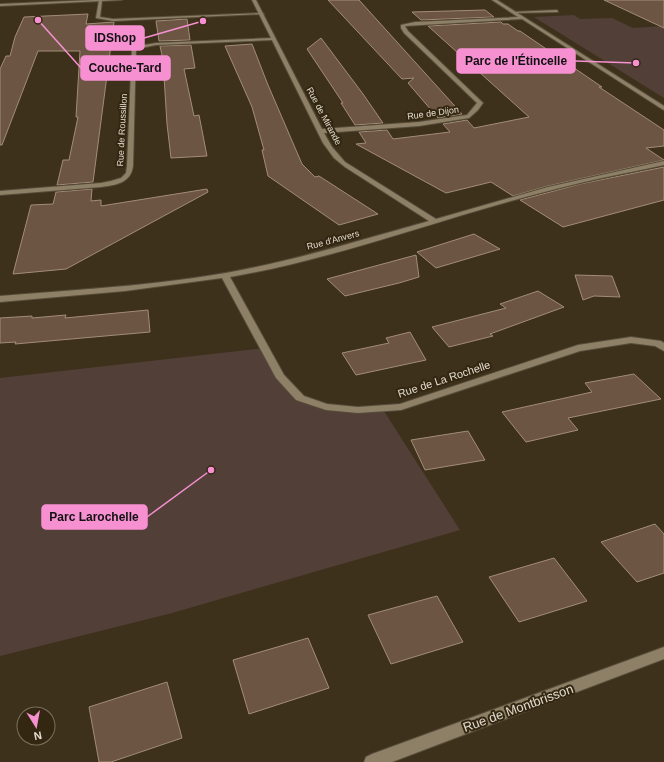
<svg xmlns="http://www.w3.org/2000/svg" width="664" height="762" font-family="Arial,sans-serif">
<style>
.green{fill:#523f38}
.building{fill:#6c5643;stroke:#a38c78}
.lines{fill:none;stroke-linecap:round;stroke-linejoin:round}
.lane-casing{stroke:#564c39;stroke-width:2}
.street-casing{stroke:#564c39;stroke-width:2}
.secondary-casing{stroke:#564c39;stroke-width:2}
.lane{fill:#8d8067;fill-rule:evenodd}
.street{fill:#8d8067;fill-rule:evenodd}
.secondary{fill:#8d8067;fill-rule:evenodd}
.labels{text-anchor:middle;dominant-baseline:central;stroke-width:4;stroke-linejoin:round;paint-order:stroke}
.far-street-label{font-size:9px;fill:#e3dcce;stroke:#332711}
.street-label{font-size:11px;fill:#e3dcce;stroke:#332711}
.near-street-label{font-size:13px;fill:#e3dcce;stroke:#332711}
.leader{fill:none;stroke:#f690d1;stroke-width:1.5}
.callout-dot{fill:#f690d1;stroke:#332711;stroke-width:1.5}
.callout{fill:#f690d1;stroke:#f690d1;stroke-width:1.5}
.callout-label{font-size:12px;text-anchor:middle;font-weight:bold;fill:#111}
</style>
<rect width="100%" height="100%" fill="#3d311b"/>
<!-- green -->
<g class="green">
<polygon points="574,15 580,19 612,18 633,28 664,26 664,98 534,17"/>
<path d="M 265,348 C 273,363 286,389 301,398 C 324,412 356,408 382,408 L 460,530 L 172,613 L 0,656 L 0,378 Z"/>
</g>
<!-- building -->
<g class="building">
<polygon points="328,0 359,0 462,114 438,118 408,83 414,78 402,79"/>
<polygon points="604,0 664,0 664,28"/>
<polygon points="485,10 494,17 421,20 412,12"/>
<polygon points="88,14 86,24 114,22 93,182 57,185 63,160 69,160 78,117 76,117 80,51 38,51 2,145 0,145 0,69 6,56 10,56 15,37 24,17"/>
<polygon points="187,19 190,40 159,41 156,21"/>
<polygon points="501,22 503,24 508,24 518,31 520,31 602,87 599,87 664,130 664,146 646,148 664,160 548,186 513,196 491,182 446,193 356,144 366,143 359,132 387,130 393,139 450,132 443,124 467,120 474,128 529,117 428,26"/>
<polygon points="321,38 363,94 383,123 355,125 341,103 343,103 307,49"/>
<polygon points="252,44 268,85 302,164 315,177 319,176 378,214 339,225 268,176 262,150 264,150 252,107 225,46"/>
<polygon points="191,45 195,68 184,69 194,116 199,115 207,156 171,158 167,124 163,60 160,46"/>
<polygon points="664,167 664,200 563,227 520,200 580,184"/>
<polygon points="92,189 91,201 101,200 101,206 207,189 208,192 66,269 13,274 31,205 53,204 56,192"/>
<polygon points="474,234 500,249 436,268 417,252"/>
<polygon points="416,255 419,277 399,283 345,296 327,279"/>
<polygon points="575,275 612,276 620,297 594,296 583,300"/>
<polygon points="538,291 564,307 490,334 493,336 449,347 432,327 506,308 500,304"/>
<polygon points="148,310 150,332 15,344 16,342 0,343 0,318 32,316 32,318 66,315 65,318"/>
<polygon points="410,332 426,360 356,375 342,353 389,343 386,338"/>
<polygon points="634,374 661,399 568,418 578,430 526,442 502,412 592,392 585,383"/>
<polygon points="468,431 485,460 425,470 411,440"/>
<polygon points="655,524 664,534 664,573 637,582 601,542"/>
<polygon points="554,558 587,601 519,622 489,577"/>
<polygon points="437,596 463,642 391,664 368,615"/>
<polygon points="308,638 329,688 249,714 233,660"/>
<polygon points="167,682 182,738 111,762 99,762 89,707"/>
</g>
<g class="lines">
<!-- lane casing -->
<g class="lane-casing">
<g id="lane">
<polygon points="99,0 102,1 100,17 113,19 262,13 264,14 113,21 96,18"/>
<polygon points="557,10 558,12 514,13 512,12"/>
</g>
</g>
<!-- street casing -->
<g class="street-casing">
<g id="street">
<path d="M 252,0 L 256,0 L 322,129 L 419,122 L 467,115 L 477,103 L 404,33 L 401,28 L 401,25 L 415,22 L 518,17 L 492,0 L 497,0 L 664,106 L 664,110 L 662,109 L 522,19 L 405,26 L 408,31 L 482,102 L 483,103 L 478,110 L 469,118 L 419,126 L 324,133 L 332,147 L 345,162 L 436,219 L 548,187 L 664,161 L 664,165 C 627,173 589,180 552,190 C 444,217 340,258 230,277 L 284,375 L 304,396 L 327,404 L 358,407 L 400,404 L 578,345 L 631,337 L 661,341 L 664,343 L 664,351 L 655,346 L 631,343 L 580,351 L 401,410 L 358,413 L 326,410 L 296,400 L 276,378 L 222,278 L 125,291 L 0,302 L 0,296 C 85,289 172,285 256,267 C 314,255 371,237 429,221 L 345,167 L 334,158 L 323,143 L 272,40 L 156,45 L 136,49 L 133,166 C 131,183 116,185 101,187 L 0,195 L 0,191 L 101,183 L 111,181 L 121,178 L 126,173 L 127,166 L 132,47 L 156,43 L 271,38 Z"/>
<polygon points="664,647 664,659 392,762 364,762 366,757 372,754"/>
</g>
</g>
<!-- secondary casing -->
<g class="secondary-casing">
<polygon id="secondary" points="93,0 122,0 0,6 0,4"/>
</g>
<!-- lane -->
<use href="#lane" class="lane"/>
<!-- street -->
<use href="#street" class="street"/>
<!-- secondary -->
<use href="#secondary" class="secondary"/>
</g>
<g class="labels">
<!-- far-street labels -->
<g class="far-street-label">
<text transform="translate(433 113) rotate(-8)">Rue de Dijon</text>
<text transform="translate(324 116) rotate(62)">Rue de Mirande</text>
<text transform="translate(122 130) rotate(-87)">Rue de Roussillon</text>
<text transform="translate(333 240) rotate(-15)">Rue d'Anvers</text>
</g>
<!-- street labels -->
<g class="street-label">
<text transform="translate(444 379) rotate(-18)">Rue de La Rochelle</text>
</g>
<!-- near-street labels -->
<g class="near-street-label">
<text transform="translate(518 708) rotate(-20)">Rue de Montbrisson</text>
</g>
</g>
<!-- callouts -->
<path class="leader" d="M203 21L144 38M636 63L575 61M38 20L81 68M211 470L147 517"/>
<g class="callout-dot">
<circle cx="203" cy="21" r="4"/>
<circle cx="636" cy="63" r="4"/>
<circle cx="38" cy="20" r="4"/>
<circle cx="211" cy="470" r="4"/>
</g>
<g class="callout">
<rect x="86" y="26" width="58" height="24" rx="4"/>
<rect x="457" y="49" width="118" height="24" rx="4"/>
<rect x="81" y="56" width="89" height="24" rx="4"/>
<rect x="42" y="505" width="105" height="24" rx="4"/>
</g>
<g class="callout-label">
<text x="115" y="42">IDShop</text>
<text x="516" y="65">Parc de l'Étincelle</text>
<text x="125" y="72">Couche-Tard</text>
<text x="94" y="521">Parc Larochelle</text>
</g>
<!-- north arrow -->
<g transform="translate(36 726) rotate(169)"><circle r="19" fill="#332711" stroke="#796f5d"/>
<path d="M0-3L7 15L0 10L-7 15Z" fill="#f690d1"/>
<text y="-6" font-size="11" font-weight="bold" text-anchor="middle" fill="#e3dcce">N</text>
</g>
</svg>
